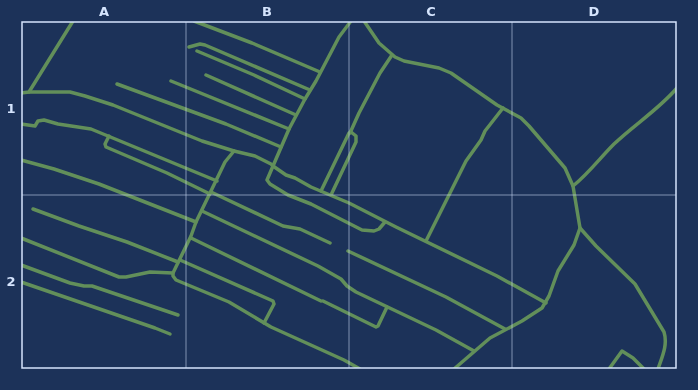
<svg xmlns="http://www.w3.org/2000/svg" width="698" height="390" font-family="'DejaVu Sans',sans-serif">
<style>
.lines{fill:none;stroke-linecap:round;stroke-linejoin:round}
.minor{stroke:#628f5a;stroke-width:3.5}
.grid{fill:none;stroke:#d5e4fd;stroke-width:1;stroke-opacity:0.55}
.neatline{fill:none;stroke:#d5e4fd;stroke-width:1.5}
.grid-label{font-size:13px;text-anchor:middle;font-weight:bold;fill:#d5e4fd}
</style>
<rect width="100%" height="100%" fill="#1c3259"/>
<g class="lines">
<!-- minor -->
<g class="minor">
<polyline points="194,21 252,43 320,72"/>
<polyline points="351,21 339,37 316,81 305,99 289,129 273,166 286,175 295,178 311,187 349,203 396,227 497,276 546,303"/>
<path d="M 364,21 L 379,43 L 395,57 L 404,61 L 439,68 L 451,73 L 497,105 L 521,118 L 529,126 L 565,168 L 573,186 L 580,228 L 596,246 L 635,284 L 664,332 C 668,345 662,357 658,369"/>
<polyline points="189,47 200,44 205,45 310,90"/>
<polyline points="197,51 254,75 305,99"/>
<polyline points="206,75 296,115"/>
<polyline points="171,81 289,129"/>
<polyline points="117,84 226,124 281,147"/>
<polyline points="29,92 70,92 85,96 113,105 202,141 234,151"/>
<polyline points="21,93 29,92 73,21"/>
<polyline points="21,124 35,126 38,121 44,120 58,124 91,129 217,181"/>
<polyline points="350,133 359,113 380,73 392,55"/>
<polyline points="109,136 105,144 106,147 167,173 210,194"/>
<polyline points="21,160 54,169 99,184 196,222"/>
<path d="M 573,186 C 588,174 600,158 614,144 C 635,124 658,110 677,88"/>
<polyline points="321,191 349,133 351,132 356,136 356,142 331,195"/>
<polyline points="211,192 283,226 300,229 330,243"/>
<polyline points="33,209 79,226 127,242 178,262"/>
<polyline points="202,211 318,266 341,279 347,286 356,292 436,330 474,351"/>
<polyline points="21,238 119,277 126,277 150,272 173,273"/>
<polyline points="191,238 321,301"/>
<polyline points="426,241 466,161 481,140 485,131 503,108"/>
<polyline points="348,251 446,297 505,329"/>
<polyline points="180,260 273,301 274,304 264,323"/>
<polyline points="21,265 70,283 84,286 92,286 178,315"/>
<polyline points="21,282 155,328 170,334"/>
<polyline points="323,301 376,327 378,326 387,307"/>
<polyline points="360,369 344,360 271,327 229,302 176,280 173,276 173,273 191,236 196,222 225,162 234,151 255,156 271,164 273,166 267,180 270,184 288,195 311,204 362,230 374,231 379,229 385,222"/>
<polyline points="454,369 490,338 522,321 542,308 549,296 558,271 574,245 580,228"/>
<polyline points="609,369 622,351 633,358 644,369"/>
</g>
</g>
<!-- grid -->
<path class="grid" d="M 186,21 L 186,369M 349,21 L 349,369M 512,21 L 512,369M 21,195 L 677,195"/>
<!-- border -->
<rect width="698" height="390" fill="none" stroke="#1c3259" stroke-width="44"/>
<rect x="22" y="22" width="654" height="346" class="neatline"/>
<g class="grid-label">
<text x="104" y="16">A</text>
<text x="267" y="16">B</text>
<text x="431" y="16">C</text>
<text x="594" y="16">D</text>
<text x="11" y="113">1</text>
<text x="11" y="286">2</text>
</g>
</svg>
